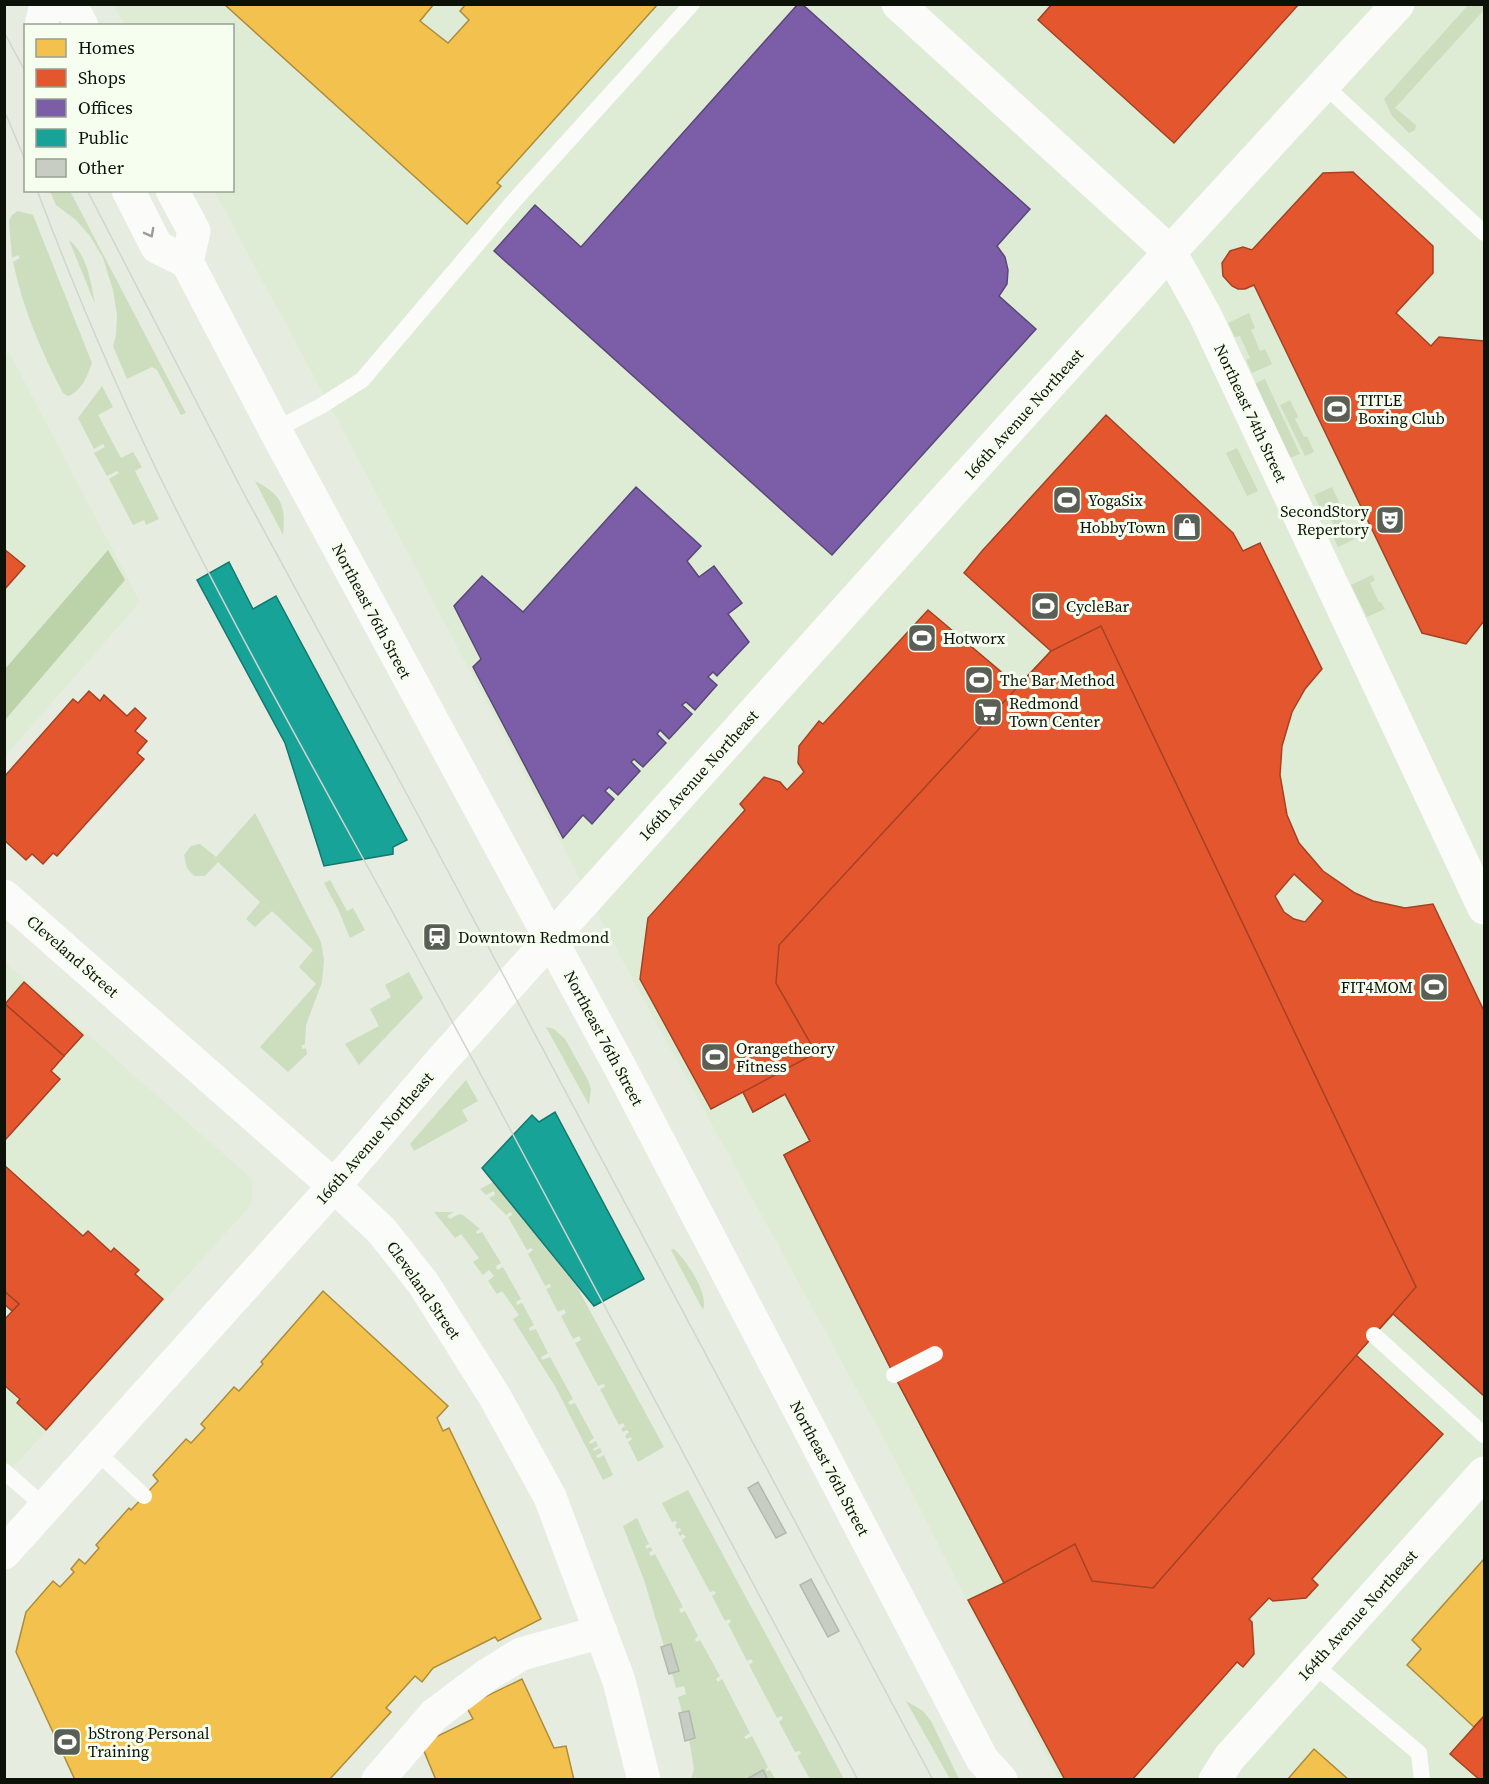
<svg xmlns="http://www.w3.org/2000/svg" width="1489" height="1784" font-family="'Source Serif 4',serif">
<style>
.built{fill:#dfecd5}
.green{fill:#ccdebd}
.forest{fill:#bcd3aa}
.homes{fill:#f2c14e;stroke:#ad8c39;stroke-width:1.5}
.shops{fill:#e4572e;stroke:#a44223;stroke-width:1.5;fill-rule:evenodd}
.offices{fill:#7b5ea7;stroke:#5a4778;stroke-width:1.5}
.public{fill:#17a398;stroke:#14786d;stroke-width:1.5}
.building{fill:#c7cdc3;stroke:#b2b8ad;stroke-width:1.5}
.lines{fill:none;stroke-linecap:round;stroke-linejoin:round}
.lane{stroke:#fbfcfa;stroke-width:16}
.street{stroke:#fbfcfa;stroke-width:33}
.secondary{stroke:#fbfcfa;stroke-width:33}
.tram{stroke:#d1d4cf;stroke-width:1.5}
.oneway{stroke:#9c9e9a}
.labels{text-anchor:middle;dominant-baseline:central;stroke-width:6;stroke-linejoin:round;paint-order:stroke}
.poi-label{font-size:16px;fill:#0d1209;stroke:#f5feef;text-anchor:start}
.street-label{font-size:16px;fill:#0d1209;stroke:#f5feef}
</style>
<rect width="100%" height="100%" fill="#e6ede0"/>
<!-- built -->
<g class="built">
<polygon points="113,5 1484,5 1484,1779 1058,1779 892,1454 635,984 348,440 214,191 232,190 232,26 125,25"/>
<polygon points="9,352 140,602 5,756 4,357"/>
<polygon points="5,962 252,1179 252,1204 5,1476"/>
</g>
<!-- green -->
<g class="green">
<polygon points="1469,4 1484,5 1484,10 1395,108 1416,125 1415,130 1409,133 1392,116 1384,99"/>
<polygon points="50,191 70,191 186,413 181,415 157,370 152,367 127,379 113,346 116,335 117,315 113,290 103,258 90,236 76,220 56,205"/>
<path d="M 18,211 L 33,215 L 92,363 C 87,376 82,391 68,396 L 63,393 C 41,351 23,309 13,262 L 20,258 L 18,255 L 12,258 L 9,221 L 12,215 Z"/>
<path d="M 69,240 C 87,254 91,282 95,304 Z"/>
<polygon points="1249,313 1255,328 1251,330 1260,351 1265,349 1272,364 1252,373 1246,360 1250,358 1240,336 1235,337 1228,323"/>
<polygon points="1265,379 1300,454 1289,458 1254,384"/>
<polygon points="102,386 113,407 98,415 121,458 133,452 142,467 135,471 159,519 146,525 144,520 133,525 109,479 119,473 117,471 107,476 94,453 105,447 103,444 94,449 78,418"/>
<polygon points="1290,400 1298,417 1295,419 1304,437 1307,436 1314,452 1305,456 1280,405"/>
<polygon points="1237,448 1258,491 1247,496 1226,453"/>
<path d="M 255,481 C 282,495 286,506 283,535 Z"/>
<polygon points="1332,487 1339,502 1334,505 1344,526 1348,524 1355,539 1338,547 1330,531 1335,528 1326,509 1321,510 1314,495"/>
<polygon points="1372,575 1375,580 1370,583 1379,602 1381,602 1385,609 1367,617 1351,585"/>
<polygon points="255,813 321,942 324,960 322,982 306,1025 305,1044 301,1046 303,1049 306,1048 307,1054 288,1072 260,1047 316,984 299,967 313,950 272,911 255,927 246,919 260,902 218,862 205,876 194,876 187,868 184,855 191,846 200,844 216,857"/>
<polygon points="330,880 347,911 353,908 365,930 350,938 338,909 324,883"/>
<polygon points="409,972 423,998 359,1065 345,1044 379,1026 370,1009 391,997 385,985"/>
<polygon points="546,1027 554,1029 565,1039 588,1080 591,1089 589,1105"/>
<polygon points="466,1080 478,1101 462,1110 468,1121 414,1151 410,1144"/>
<polygon points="493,1182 577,1287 664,1447 638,1462 628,1442 632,1439 631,1437 627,1439 625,1436 629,1432 627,1430 623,1432 621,1429 625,1426 623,1423 619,1425 600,1389 605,1387 604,1384 598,1386 575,1343 581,1340 579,1336 573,1339 561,1316 566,1313 564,1309 558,1312 546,1289 551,1287 550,1284 545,1286 528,1254 533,1250 531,1248 527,1250 508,1217 512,1215 511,1212 506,1215 489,1198 495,1195 494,1191 486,1195 480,1189"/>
<polygon points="434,1212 454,1212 447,1216 450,1219 459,1214 463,1215 480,1229 476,1231 477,1234 482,1232 501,1263 496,1266 497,1270 503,1267 521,1299 516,1302 517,1305 522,1303 534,1325 529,1328 530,1331 536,1329 548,1353 541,1357 542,1360 550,1357 573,1399 568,1402 570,1405 575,1403 594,1438 589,1442 590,1444 596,1441 598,1446 593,1449 594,1451 600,1448 602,1452 596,1456 598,1458 604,1455 613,1475 603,1480 556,1388 513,1319 519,1315 502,1291 497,1294 488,1281 494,1276 489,1270 483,1275 473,1262 479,1258 461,1234 455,1238"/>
<path d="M 674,1249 C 686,1260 709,1293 703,1310 L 671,1250 Z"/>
<polygon points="688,1490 844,1779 810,1779 797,1756 801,1753 800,1751 795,1752 779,1722 783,1718 781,1716 777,1718 749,1665 753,1662 751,1659 747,1661 728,1624 731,1622 729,1619 725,1621 712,1596 716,1593 714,1591 710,1592 682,1540 686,1537 683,1534 680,1536 678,1533 681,1530 680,1528 677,1529 675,1525 677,1523 676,1521 672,1522 662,1503"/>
<polygon points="637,1518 649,1544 645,1546 647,1549 650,1547 653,1550 649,1553 651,1556 655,1554 683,1607 679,1609 681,1613 685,1611 698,1636 695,1639 696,1642 700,1640 720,1676 716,1679 718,1682 722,1679 750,1733 744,1737 746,1739 752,1736 768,1767 766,1769 767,1771 770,1770 775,1779 768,1779 763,1770 745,1779 691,1779 694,1769 689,1739 695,1738 689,1711 682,1712 678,1697 686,1694 684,1686 676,1688 672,1673 679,1671 671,1644 664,1646 644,1580 623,1526"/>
<polygon points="906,1701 923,1711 931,1721 959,1779 950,1779"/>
</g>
<!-- forest -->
<polygon class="forest" points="108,550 125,580 5,720 5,669"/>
<!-- homes -->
<g class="homes">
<polygon points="224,4 434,4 420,21 448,43 469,20 460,11 466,4 658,4 497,183 501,186 467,224"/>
<polygon points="323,1291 448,1406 437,1418 443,1431 449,1428 541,1619 498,1641 495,1637 433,1668 422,1682 415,1676 386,1708 391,1712 329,1780 75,1780 16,1652 26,1612 53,1581 60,1587 74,1572 71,1569 79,1559 85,1564 99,1548 96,1545 129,1508 131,1510 158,1481 153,1475 186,1439 191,1443 205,1428 201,1424 234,1387 239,1391 263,1364 261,1362"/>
<polygon points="1484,1559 1484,1716 1474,1727 1407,1665 1421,1649 1412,1640"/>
<polygon points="522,1679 554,1748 566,1746 574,1780 436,1780 421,1744 473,1719 466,1706"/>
<polygon points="1314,1749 1349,1780 1287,1780"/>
</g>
<!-- shops -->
<g class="shops">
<polygon points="1052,4 1299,4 1174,143 1038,20"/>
<polygon points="1353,172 1433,246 1433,273 1396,313 1431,346 1439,337 1484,341 1484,621 1466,644 1422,633 1254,285 1245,289 1238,289 1232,286 1223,276 1222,263 1230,251 1243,247 1252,250 1323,173"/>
<path d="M 1106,415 L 1233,533 L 1243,551 L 1260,543 L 1322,669 L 1305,689 L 1292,712 L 1282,746 L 1280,775 L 1287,815 L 1299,843 L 1323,871 L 1355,893 L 1373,901 L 1405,908 L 1433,904 L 1484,1011 L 1484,1396 L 1393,1314 L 1356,1355 L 1443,1434 L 1312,1579 L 1318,1585 L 1306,1598 L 1273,1601 L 1269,1598 L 1249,1619 L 1252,1622 L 1254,1654 L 1243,1667 L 1237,1662 L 1132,1780 L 1065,1780 L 968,1600 L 1004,1583 L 894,1375 L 784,1155 L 810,1141 L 785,1094 L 753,1112 L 743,1092 L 711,1109 L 640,979 L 648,918 L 745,810 L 740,804 L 764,777 L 780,782 L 787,790 L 804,772 L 798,763 L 799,746 L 819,721 L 823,724 L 928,610 L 1018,686 L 1051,651 L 964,573 L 982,551 ZM 1294,874 L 1323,901 L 1305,922 L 1294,919 L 1284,912 L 1275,896 Z"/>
<polygon points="4,549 25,566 4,590"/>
<polygon points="1101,626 1416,1287 1153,1588 1092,1581 1075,1544 1004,1583 894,1375 784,1155 810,1141 785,1094 753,1112 743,1092 816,1053 776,983 779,945 1051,651"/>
<polygon points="89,691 100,701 104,695 127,716 135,708 146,718 135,731 147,741 137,753 144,759 57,856 53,853 43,864 32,854 26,860 4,840 4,777 73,699 78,703"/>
<polygon points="24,982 83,1035 64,1056 5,1004"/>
<polygon points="5,1004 64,1056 51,1071 60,1079 5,1140"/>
<polygon points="4,1165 83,1236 88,1231 111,1252 114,1248 139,1270 135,1274 163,1299 46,1430 17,1403 20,1399 4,1385 4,1320 19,1304 4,1291"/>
<polygon points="4,1291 19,1304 12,1311 4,1304"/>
<polygon points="1484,1716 1484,1780 1480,1780 1450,1754"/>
</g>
<!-- offices -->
<g class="offices">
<polygon points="798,4 802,4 1030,209 997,246 1005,257 1008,270 1007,284 999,296 1036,329 832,555 494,251 535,205 581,247"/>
<polygon points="636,487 701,546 687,561 699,577 714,566 742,603 728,614 749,642 717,676 713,672 708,677 717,685 695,710 686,702 682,705 692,714 669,739 660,730 657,734 666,743 643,767 634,759 631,762 640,771 618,795 609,787 605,791 614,799 592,824 583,815 563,838 473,667 481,659 454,606 482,576 523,612"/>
</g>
<!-- public -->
<g class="public">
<polygon points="229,562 253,609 276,596 407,840 393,847 393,854 324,866 285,743 197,580"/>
<polygon points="555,1112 644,1279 594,1306 482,1168 532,1115 539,1122"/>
</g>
<!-- building -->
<g class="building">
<polygon points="758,1482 786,1533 776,1538 748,1488"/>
<polygon points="811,1579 839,1631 828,1637 800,1585"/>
<polygon points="671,1644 679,1671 669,1674 661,1647"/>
<polygon points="689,1711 695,1738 685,1741 679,1713"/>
<polygon points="763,1770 768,1780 745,1780"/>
</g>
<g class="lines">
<!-- lane -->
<g class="lane">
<polyline points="1324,85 1484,233"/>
<polyline points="275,430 321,406 362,380 513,202 692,4"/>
<polyline points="1374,1335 1484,1435"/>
<polyline points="894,1375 935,1354"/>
<polyline points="96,1451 144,1496"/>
<polyline points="4,1471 45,1507"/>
<polyline points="1313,1664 1419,1753 1422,1780"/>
</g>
<!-- street -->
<g class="street">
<polyline points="898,4 1170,252 1205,315 1484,908"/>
<polyline points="378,1780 434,1715 487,1675 521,1654 601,1632"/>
<polyline points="1215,1780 1229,1758 1484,1473"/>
</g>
<!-- secondary -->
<g class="secondary">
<polyline points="62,4 73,9 82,26"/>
<polyline points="41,26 46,4"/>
<polyline points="128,190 157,247 187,262"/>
<polyline points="172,190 194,231 187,262 275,430 621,1069 982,1759 1001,1780"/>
<polyline points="4,896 334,1186 381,1230 423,1283 495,1397 550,1497 619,1681 644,1780"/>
<polyline points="4,1553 334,1186 441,1061 951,493 1170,252 1398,4"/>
</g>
<!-- tram -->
<g class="tram">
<polyline points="4,32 26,73"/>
<polyline points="4,110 26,162"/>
<path d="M 37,190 C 74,288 115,385 161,479 C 241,641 330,797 416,955 C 565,1229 712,1504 858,1780"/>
<polyline points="87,190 242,490 403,787 933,1780"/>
</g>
</g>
<!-- one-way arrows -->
<defs><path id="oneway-chevron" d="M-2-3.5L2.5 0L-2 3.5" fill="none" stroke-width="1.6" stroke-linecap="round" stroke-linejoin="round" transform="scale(1.5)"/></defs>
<use class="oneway" href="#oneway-chevron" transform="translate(150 233) rotate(62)"/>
<!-- icons -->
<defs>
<g id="stadium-square" transform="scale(1.5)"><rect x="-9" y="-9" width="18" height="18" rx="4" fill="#595f54" stroke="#f5feef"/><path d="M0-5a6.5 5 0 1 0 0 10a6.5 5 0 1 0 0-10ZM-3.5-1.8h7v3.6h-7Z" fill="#fff"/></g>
<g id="theatre-square" transform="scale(1.5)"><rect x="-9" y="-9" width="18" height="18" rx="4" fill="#595f54" stroke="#f5feef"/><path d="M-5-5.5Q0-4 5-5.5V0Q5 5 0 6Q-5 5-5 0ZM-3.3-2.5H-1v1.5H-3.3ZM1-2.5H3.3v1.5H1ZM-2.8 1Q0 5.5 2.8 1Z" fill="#fff"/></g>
<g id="shop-square" transform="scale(1.5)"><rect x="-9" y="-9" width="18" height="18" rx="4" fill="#595f54" stroke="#f5feef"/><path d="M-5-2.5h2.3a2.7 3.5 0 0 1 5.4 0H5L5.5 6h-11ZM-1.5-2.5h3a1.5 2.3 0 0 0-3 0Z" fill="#fff"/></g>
<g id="supermarket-square" transform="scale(1.5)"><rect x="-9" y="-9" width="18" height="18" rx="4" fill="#595f54" stroke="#f5feef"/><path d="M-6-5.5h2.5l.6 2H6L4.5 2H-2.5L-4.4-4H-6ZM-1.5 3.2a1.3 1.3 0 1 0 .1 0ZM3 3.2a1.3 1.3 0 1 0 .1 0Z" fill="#fff"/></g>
<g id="station-square" transform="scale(1.5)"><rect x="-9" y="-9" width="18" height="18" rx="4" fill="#595f54" stroke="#f5feef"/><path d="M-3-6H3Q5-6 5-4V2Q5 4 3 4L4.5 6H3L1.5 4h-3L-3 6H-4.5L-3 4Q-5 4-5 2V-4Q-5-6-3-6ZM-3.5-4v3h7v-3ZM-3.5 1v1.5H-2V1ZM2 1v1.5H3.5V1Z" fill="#fff"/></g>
</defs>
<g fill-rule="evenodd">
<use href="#stadium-square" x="1337" y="409"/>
<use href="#stadium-square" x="1067" y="500"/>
<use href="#theatre-square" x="1390" y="520"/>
<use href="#shop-square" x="1187" y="527"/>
<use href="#stadium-square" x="1045" y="606"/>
<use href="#stadium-square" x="922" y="638"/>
<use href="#stadium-square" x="979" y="680"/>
<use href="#supermarket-square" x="988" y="712"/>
<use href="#station-square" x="437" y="937"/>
<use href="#stadium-square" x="1434" y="987"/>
<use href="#stadium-square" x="715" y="1057"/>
<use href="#stadium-square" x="67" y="1742"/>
</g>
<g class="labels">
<!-- poi labels -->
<g class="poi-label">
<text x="1358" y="400">TITLE<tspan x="1358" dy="18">Boxing Club</tspan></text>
<text x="1088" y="500">YogaSix</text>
<text x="1369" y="511" text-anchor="end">SecondStory<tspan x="1369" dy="18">Repertory</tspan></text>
<text x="1166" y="527" text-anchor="end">HobbyTown</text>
<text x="1066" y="606">CycleBar</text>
<text x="943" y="638">Hotworx</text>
<text x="1000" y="680">The Bar Method</text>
<text x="1009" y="703">Redmond<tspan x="1009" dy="18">Town Center</tspan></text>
<text x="458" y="937">Downtown Redmond</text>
<text x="1413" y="987" text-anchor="end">FIT4MOM</text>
<text x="736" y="1048">Orangetheory<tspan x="736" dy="18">Fitness</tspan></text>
<text x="88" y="1733">bStrong Personal<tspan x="88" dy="18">Training</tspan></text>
</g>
<!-- street labels -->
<g class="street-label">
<text transform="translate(1251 413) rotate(65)">Northeast 74th Street</text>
<text transform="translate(1023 414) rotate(-48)">166th Avenue Northeast</text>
<text transform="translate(372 611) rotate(62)">Northeast 76th Street</text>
<text transform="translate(698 775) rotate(-48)">166th Avenue Northeast</text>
<text transform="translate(73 956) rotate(41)">Cleveland Street</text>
<text transform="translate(604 1038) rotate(62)">Northeast 76th Street</text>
<text transform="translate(374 1138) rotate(-49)">166th Avenue Northeast</text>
<text transform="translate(424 1290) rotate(55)">Cleveland Street</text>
<text transform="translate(830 1468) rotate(62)">Northeast 76th Street</text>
<text transform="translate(1357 1615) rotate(-48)">164th Avenue Northeast</text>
</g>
</g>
<!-- border -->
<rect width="1489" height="1784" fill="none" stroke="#0d1209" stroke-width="12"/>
<!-- legend -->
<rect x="24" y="24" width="210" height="168" fill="#f5feef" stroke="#98a093" stroke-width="1.5"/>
<rect x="36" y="39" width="30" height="18" fill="#f2c14e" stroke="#98a093" stroke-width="1.5"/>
<text x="78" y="54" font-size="18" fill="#0d1209">Homes</text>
<rect x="36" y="69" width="30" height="18" fill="#e4572e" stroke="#98a093" stroke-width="1.5"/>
<text x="78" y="84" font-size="18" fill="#0d1209">Shops</text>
<rect x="36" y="99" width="30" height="18" fill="#7b5ea7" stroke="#98a093" stroke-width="1.5"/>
<text x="78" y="114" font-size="18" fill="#0d1209">Offices</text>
<rect x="36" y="129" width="30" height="18" fill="#17a398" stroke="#98a093" stroke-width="1.5"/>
<text x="78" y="144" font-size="18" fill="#0d1209">Public</text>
<rect x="36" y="159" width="30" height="18" fill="#c7cdc3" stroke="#98a093" stroke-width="1.5"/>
<text x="78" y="174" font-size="18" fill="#0d1209">Other</text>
</svg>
